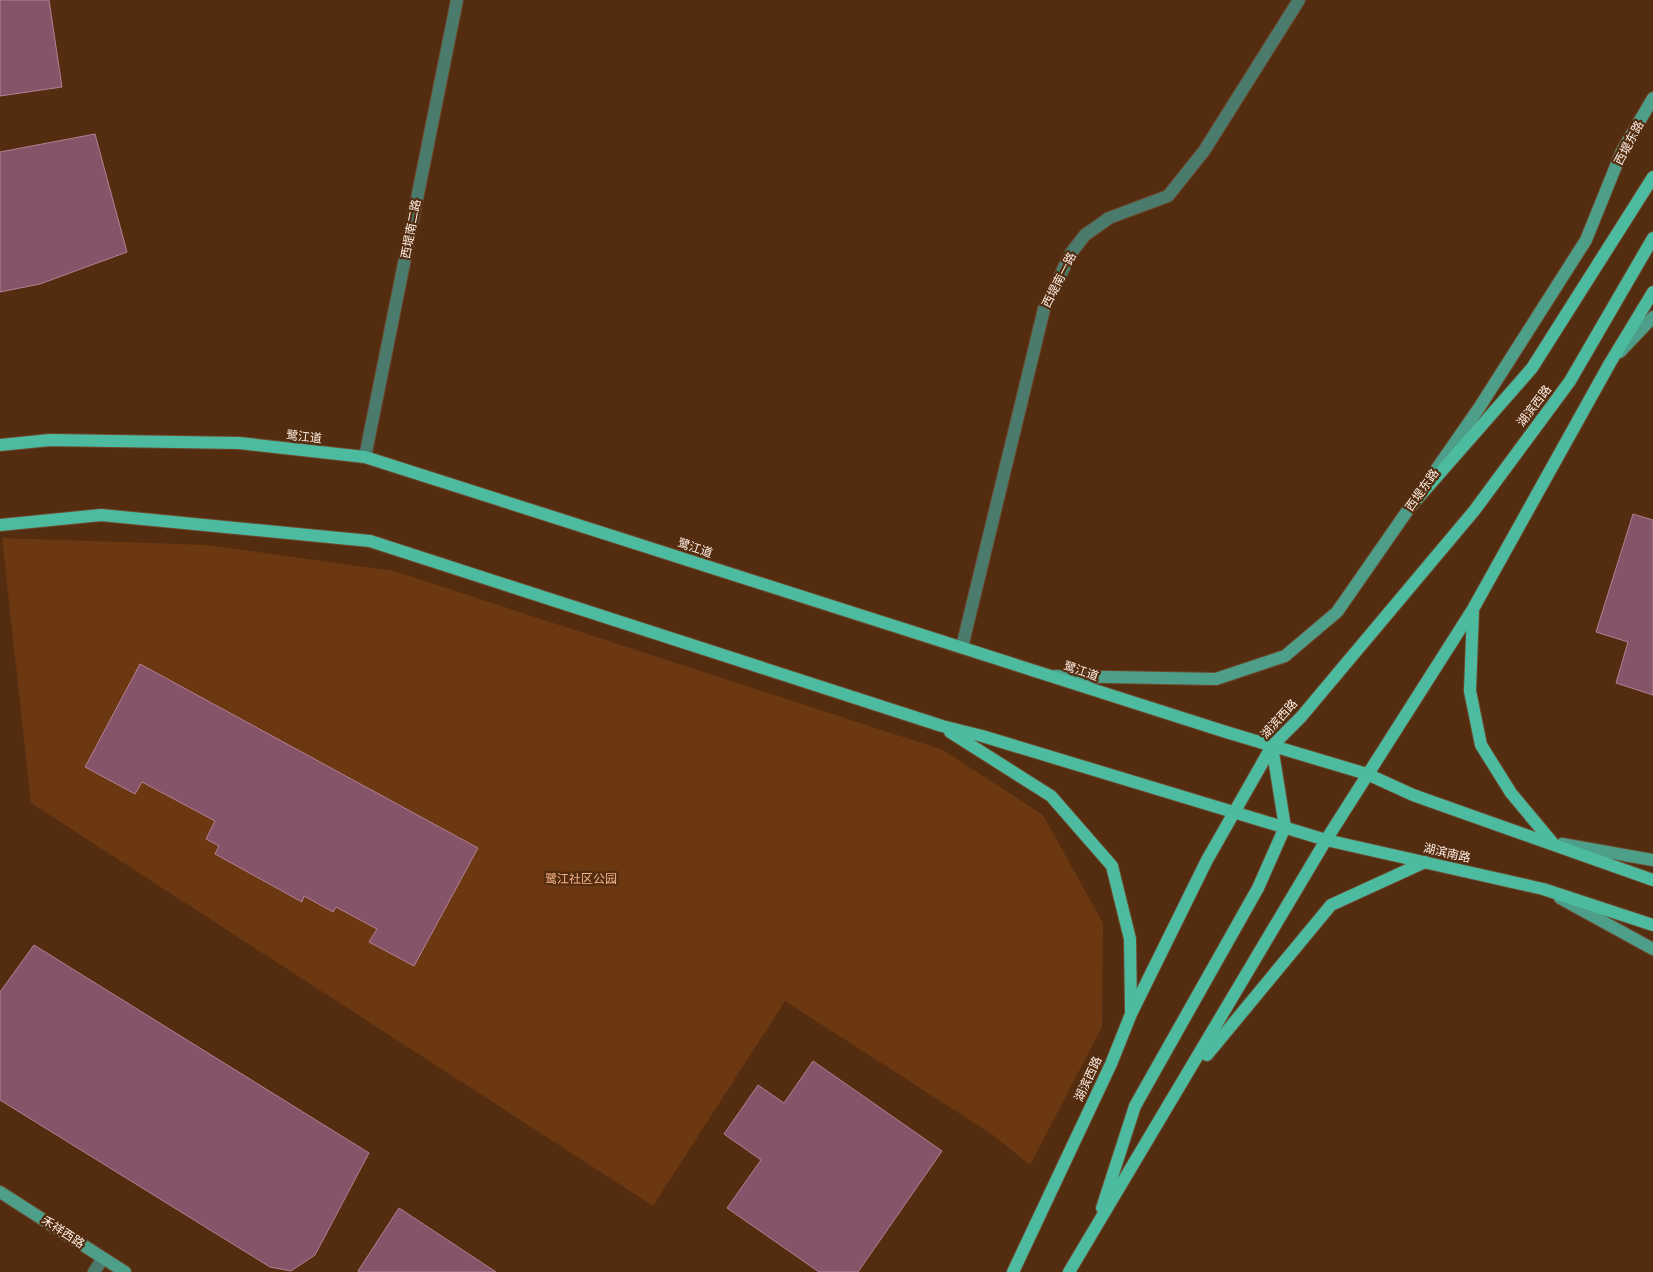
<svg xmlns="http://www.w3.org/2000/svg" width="1653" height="1272" font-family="Raleway,'Noto Sans SC',sans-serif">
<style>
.green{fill:#6b3811}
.building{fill:#865469;stroke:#b47f94}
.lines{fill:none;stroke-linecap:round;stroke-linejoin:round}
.street-casing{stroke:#6c482e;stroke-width:14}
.secondary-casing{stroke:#6c482e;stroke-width:14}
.primary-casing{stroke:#6c482e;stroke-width:14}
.street{stroke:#4a7b6d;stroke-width:12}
.secondary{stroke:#4d9f89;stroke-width:12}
.primary{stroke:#4cbb9f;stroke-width:12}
.labels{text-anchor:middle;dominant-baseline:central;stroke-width:4.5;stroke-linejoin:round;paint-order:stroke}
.street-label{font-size:12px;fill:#feeee4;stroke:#542d10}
.park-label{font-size:12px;fill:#f5b389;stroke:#542d10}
</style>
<rect width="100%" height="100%" fill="#542d10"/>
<!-- green -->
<polygon class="green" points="2,538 207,545 394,571 943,750 1043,815 1103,923 1102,1027 1030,1165 993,1135 785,1001 653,1206 31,803"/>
<!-- building -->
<g class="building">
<polygon points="0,0 49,0 62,87 0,96"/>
<polygon points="95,134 127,252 40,284 0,292 0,152"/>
<polygon points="1633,514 1653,520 1653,695 1616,683 1628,642 1596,632"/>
<polygon points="140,664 478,848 414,966 369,942 377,929 336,907 333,912 304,896 302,902 215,854 219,846 206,839 215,821 142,782 135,794 85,767"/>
<polygon points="34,945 369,1153 315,1255 291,1271 270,1267 0,1100 0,992"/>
<polygon points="813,1061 942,1151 858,1272 819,1272 727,1208 761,1160 724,1134 758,1085 784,1103"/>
<polygon points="399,1208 496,1272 359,1272 358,1271"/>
</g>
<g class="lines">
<!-- street casing -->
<g class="street-casing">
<g id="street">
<polyline points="365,457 457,0"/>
<polyline points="962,647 1044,309 1071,253 1085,235 1109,218 1168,196 1204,151 1299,0"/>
<polyline points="94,1272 103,1258"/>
</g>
</g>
<!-- secondary casing -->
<g class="secondary-casing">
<g id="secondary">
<polyline points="1620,352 1653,317"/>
<polyline points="1431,477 1479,408 1586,240 1622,151 1653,98"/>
<polyline points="1055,676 1216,679 1285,656 1337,612 1417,497"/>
<polyline points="1562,844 1653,860"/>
<polyline points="1560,898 1653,949"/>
<polyline points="0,1192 125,1272"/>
</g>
</g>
<!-- primary casing -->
<g class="primary-casing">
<g id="primary">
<polyline points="0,445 50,440 239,443 365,457 1226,732 1367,774 1413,795 1653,880"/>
<polyline points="1411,506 1532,368 1653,177"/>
<polyline points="0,525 101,515 370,541 942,726 982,736 1326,840 1543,889 1653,925"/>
<polyline points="1473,610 1470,691 1481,745 1511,793 1552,842"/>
<polyline points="950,732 1051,796 1112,866 1130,939 1131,1011"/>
<polyline points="1207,1055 1331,905 1425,862"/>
<polyline points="1102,1208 1135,1106 1258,888 1285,827 1272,746"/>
<polyline points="1013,1272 1111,1064 1131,1014 1207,860 1272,746 1301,717 1474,511 1570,381 1653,238"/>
<polyline points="1069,1272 1326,840 1473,609 1610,363 1653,292"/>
</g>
</g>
<!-- street -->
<use href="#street" class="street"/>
<!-- secondary -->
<use href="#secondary" class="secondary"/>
<!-- primary -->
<use href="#primary" class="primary"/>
</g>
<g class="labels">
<!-- street labels -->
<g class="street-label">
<text transform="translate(1629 143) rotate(-62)">西堤东路</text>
<text transform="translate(411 229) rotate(-79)">西堤南二路</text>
<text transform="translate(1059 280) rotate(-63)">西堤南一路</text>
<text transform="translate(1534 406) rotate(-53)">湖滨西路</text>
<text transform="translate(304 437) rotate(6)">鹭江道</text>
<text transform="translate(1422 490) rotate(-55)">西堤东路</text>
<text transform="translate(695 548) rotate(18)">鹭江道</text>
<text transform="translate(1081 671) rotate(18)">鹭江道</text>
<text transform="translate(1279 719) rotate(-48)">湖滨西路</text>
<text transform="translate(1447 853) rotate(13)">湖滨南路</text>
<text transform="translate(1088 1079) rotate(-65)">湖滨西路</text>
<text transform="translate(63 1232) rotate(33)">禾祥西路</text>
</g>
<!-- park labels -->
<g class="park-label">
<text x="581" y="879">鹭江社区公园</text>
</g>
</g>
</svg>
